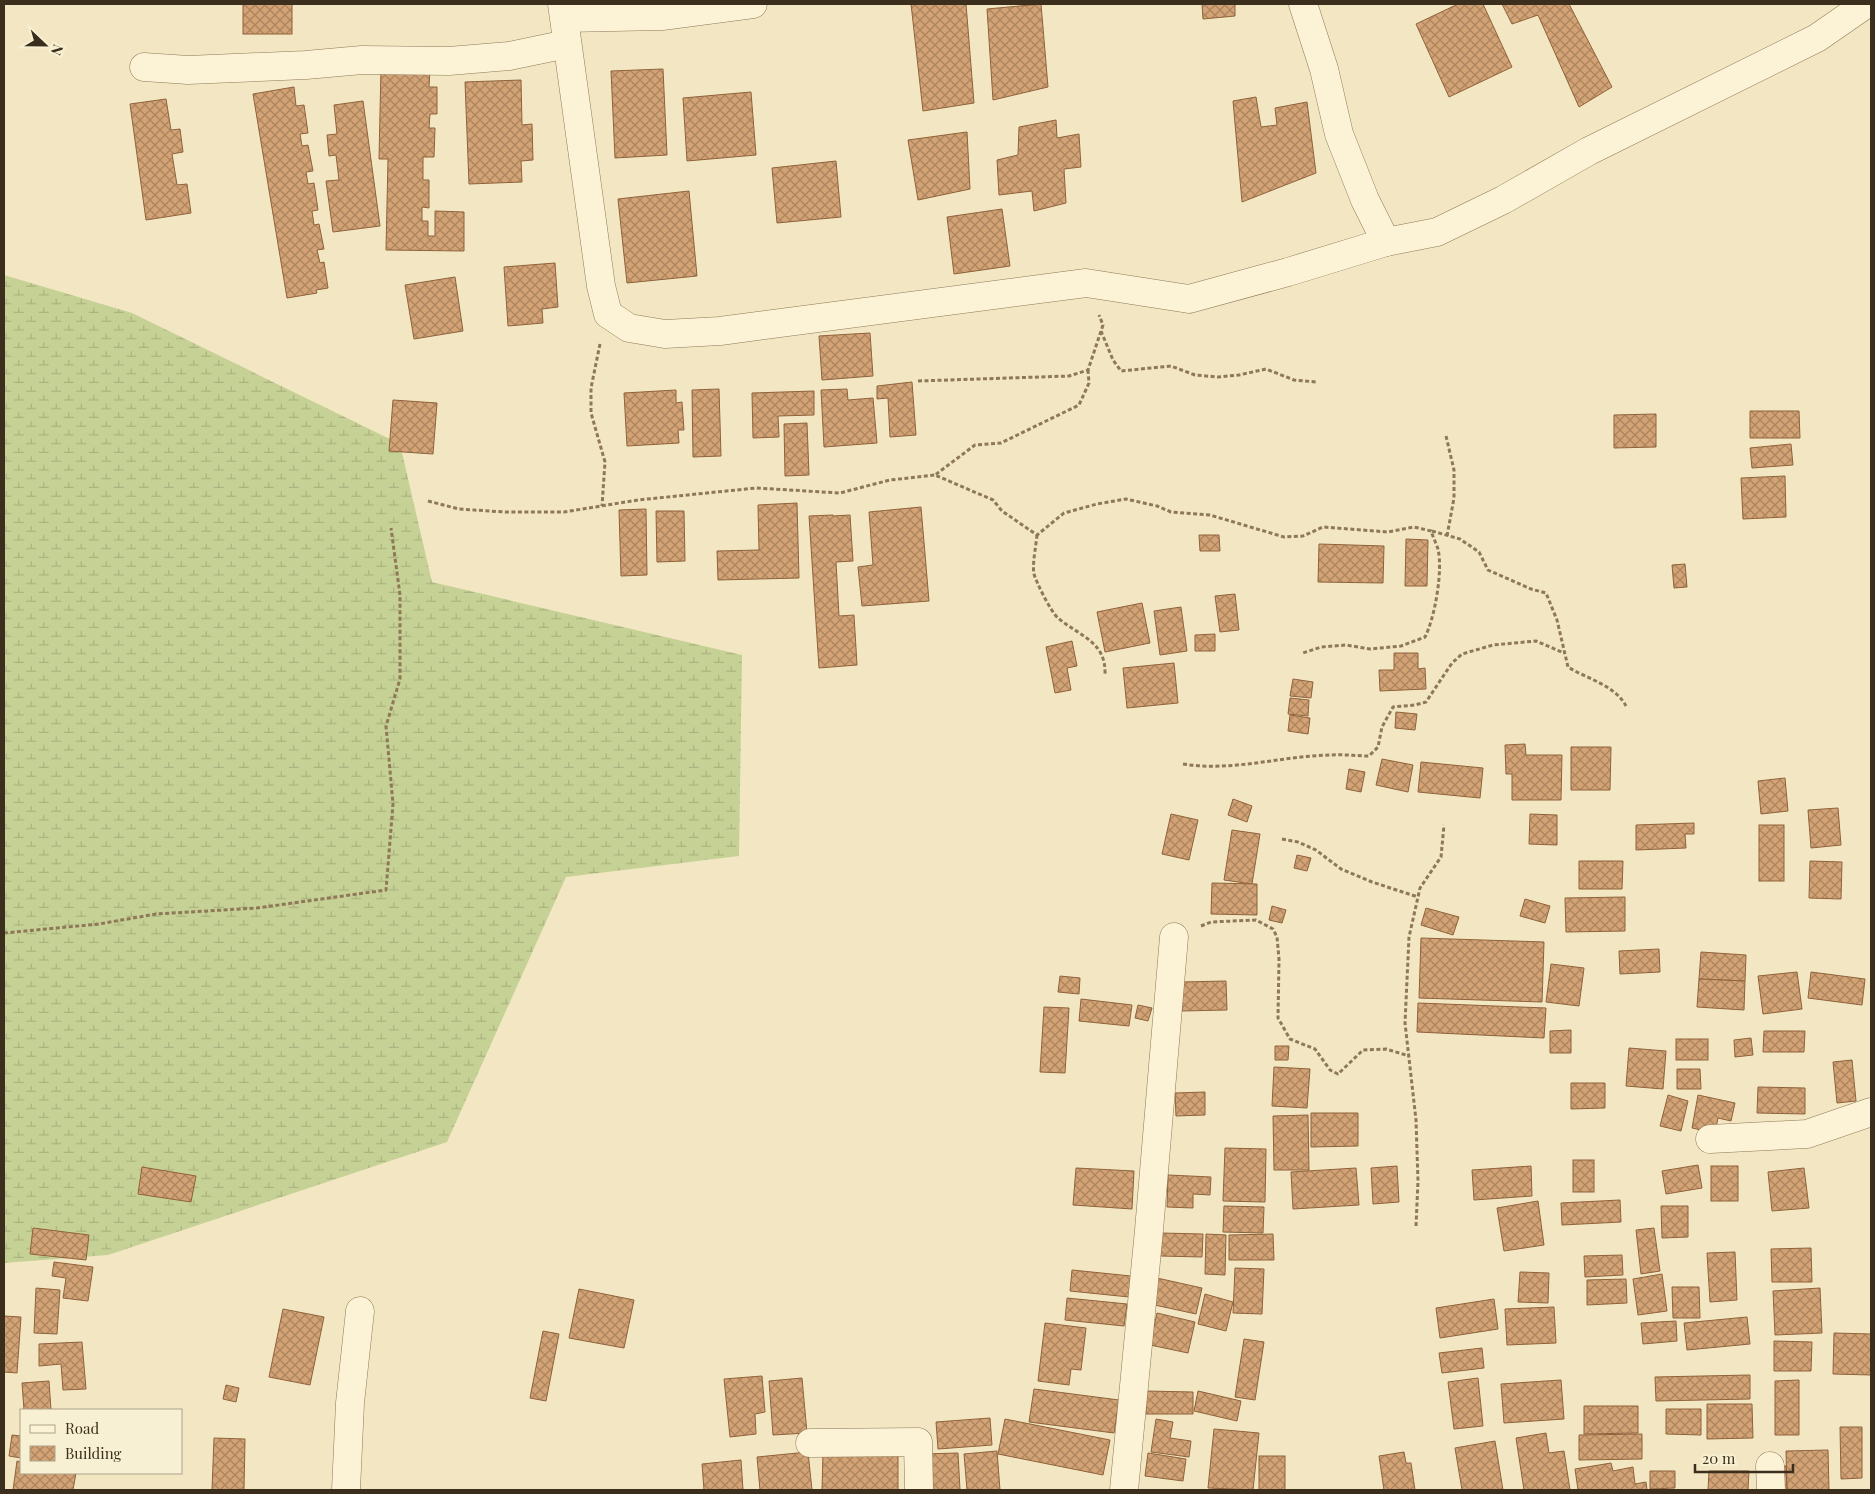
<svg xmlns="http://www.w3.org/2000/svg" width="1875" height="1494" font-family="'Playfair Display',serif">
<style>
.wetland{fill:url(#wetland-marsh)}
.building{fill:url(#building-cross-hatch);stroke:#8f623b}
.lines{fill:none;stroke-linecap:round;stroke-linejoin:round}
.street-casing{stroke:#8e7857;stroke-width:29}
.path{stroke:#8e7857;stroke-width:3;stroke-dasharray:4 2.5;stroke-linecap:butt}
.street{stroke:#fcf3d6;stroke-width:28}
</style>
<defs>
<pattern id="wetland-marsh" width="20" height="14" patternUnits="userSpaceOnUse" patternTransform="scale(1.25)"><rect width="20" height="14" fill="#c6d195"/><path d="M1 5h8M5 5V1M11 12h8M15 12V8" fill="none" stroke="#abb480"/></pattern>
<pattern id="building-cross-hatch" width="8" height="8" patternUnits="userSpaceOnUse" patternTransform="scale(1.25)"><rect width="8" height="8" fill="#d3a375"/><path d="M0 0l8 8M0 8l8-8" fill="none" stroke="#ac855f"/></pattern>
</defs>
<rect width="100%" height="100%" fill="#f2e7c2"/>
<!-- wetland -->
<polygon class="wetland" points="4,275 132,313 400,444 432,582 742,655 739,856 566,877 447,1142 108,1255 4,1263"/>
<!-- building -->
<g class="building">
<rect x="243" y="4" width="49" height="30"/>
<polygon points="911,4 966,4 974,103 923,111"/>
<polygon points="1041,4 1048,87 993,100 987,9"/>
<polygon points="1202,4 1235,4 1235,16 1203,19"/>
<polygon points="1458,4 1483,4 1512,67 1449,97 1416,24"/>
<polygon points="1502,4 1569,4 1612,87 1579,107 1538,15 1512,24"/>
<polygon points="381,68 430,69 429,87 437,87 437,114 430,114 429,128 435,128 434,157 423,157 423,180 429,180 429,208 422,207 422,221 428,221 428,236 435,236 435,211 464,212 464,251 386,250 388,159 379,159"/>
<polygon points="663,69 667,155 615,158 611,71"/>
<polygon points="521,80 522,125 532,124 533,160 521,161 522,182 469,184 465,82"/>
<polygon points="294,87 296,106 304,105 308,133 300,134 302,146 308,145 313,171 306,172 308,184 314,183 318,210 312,211 314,225 319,224 324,249 317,250 320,263 324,262 328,288 316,290 317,293 287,298 253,94"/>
<polygon points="751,92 756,155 687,161 683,98"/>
<polygon points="1256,97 1261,127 1277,125 1275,108 1307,102 1316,173 1242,202 1233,101"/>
<polygon points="166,99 171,130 180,129 183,152 172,154 177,185 187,184 191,213 146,220 130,104"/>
<polygon points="363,101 380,226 333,232 326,181 339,180 336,155 329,156 327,135 337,134 334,105"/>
<polygon points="1056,120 1057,138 1079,134 1081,167 1064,169 1066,203 1034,211 1032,191 999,195 997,160 1018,155 1019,127"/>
<polygon points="967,132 970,189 918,200 908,140"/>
<polygon points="836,161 841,217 777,223 772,168"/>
<polygon points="689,191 697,276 627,283 618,199"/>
<polygon points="1002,209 1010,266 954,274 947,217"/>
<polygon points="555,263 558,307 542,309 543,323 508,326 504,267"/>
<polygon points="455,277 463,331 414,339 405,285"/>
<polygon points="870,333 873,376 822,380 819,336"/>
<polygon points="912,382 916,435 890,437 888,398 877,399 877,386"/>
<polygon points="719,389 721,456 693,457 692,390"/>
<polygon points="847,389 848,400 873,398 877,443 824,447 821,390"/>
<polygon points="676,390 676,403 682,402 684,430 678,430 679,443 627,446 624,393"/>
<polygon points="814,391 814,415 778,416 779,437 753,438 752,393"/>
<polygon points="393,400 437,403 433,454 389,451"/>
<polygon points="1750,411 1799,411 1800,438 1750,438"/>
<polygon points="1656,414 1656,447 1614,448 1614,415"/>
<polygon points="807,423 809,475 785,476 784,424"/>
<polygon points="1791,444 1793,465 1752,468 1750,448"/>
<polygon points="1785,476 1786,517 1743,519 1741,478"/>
<polygon points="797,503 799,578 718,580 717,551 759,550 758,505"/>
<polygon points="921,507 929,601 862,606 858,567 873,565 869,512"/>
<polygon points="646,509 647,575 621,576 619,510"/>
<polygon points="656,511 684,511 685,561 657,562"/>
<polygon points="833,515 833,516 850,515 853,561 836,562 839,616 854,615 857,665 819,668 809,516"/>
<polygon points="1199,535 1219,535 1220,551 1200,551"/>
<polygon points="1406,539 1428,540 1427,586 1405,586"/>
<polygon points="1319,544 1384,546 1383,583 1318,582"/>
<polygon points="1685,564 1687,587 1674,588 1672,565"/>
<polygon points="1235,594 1239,630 1220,632 1215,596"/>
<polygon points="1142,603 1150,643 1105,652 1097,612"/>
<polygon points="1181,607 1187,651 1160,655 1154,611"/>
<polygon points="1215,634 1215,651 1195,651 1195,635"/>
<polygon points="1072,641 1077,666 1067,668 1071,690 1055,693 1046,647"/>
<polygon points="1394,653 1418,653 1418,669 1425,668 1426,689 1380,691 1379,670 1394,670"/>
<polygon points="1174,663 1178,703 1127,708 1123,668"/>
<polygon points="1293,679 1313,682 1311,698 1290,696"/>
<polygon points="1290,698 1309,700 1308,716 1288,714"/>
<polygon points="1396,712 1417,714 1415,730 1395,728"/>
<polygon points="1290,715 1310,718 1308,734 1288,731"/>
<polygon points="1525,744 1526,755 1562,755 1561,800 1512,800 1512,774 1506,774 1505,745"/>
<polygon points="1571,747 1611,747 1610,790 1571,790"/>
<polygon points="1382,759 1413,765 1408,792 1376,785"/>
<polygon points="1421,762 1483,768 1480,798 1418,792"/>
<polygon points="1349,769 1365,772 1361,792 1346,789"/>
<polygon points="1785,778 1788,811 1761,814 1758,781"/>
<polygon points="1233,799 1252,806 1247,822 1228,815"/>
<polygon points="1838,808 1841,845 1811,848 1808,810"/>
<polygon points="1171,814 1198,820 1189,860 1162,854"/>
<polygon points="1530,814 1557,815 1557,845 1529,844"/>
<polygon points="1694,823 1694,834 1685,834 1686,848 1636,850 1636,825"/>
<rect x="1759" y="825" width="25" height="56"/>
<polygon points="1232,830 1260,834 1252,884 1224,880"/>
<polygon points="1297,855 1311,858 1307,871 1294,868"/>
<polygon points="1579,861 1623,861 1622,889 1579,889"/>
<polygon points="1810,861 1842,862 1841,899 1809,898"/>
<polygon points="1212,883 1257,884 1257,915 1211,914"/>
<polygon points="1625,897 1625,931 1566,932 1565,898"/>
<polygon points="1525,899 1550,906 1545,923 1520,916"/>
<polygon points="1272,906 1286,910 1282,923 1269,920"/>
<polygon points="1426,908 1459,917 1453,935 1421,925"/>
<polygon points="1421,938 1544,942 1542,1002 1419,998"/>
<polygon points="1659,949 1660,972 1620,974 1619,951"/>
<polygon points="1701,952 1746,955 1745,981 1699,979"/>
<polygon points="1551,964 1584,968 1579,1006 1546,1002"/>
<polygon points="1797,972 1802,1009 1763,1014 1758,976"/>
<polygon points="1811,972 1865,979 1862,1005 1808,998"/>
<polygon points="1060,976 1080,978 1079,994 1058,992"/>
<polygon points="1699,979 1745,981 1744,1010 1697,1007"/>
<polygon points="1226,981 1227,1010 1182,1011 1182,982"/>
<polygon points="1081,999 1132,1005 1129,1026 1079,1021"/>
<polygon points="1418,1003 1546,1008 1544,1038 1417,1032"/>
<polygon points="1138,1005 1152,1008 1148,1021 1135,1018"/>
<polygon points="1044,1007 1069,1008 1065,1073 1040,1072"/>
<polygon points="1571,1030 1571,1053 1550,1053 1550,1031"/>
<polygon points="1764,1031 1805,1031 1804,1052 1763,1052"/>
<polygon points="1751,1038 1753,1055 1735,1057 1734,1040"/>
<rect x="1676" y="1039" width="32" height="21"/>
<polygon points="1275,1046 1289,1046 1288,1060 1275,1060"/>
<polygon points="1629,1048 1666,1051 1663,1089 1626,1086"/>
<polygon points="1852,1060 1856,1101 1837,1103 1833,1062"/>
<polygon points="1274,1067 1310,1069 1307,1108 1272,1106"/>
<polygon points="1677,1069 1700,1069 1701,1089 1677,1089"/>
<polygon points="1571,1083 1605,1083 1605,1108 1571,1109"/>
<polygon points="1758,1087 1805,1088 1805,1114 1757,1113"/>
<polygon points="1205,1092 1205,1115 1176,1116 1175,1093"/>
<polygon points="1668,1095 1688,1101 1681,1131 1660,1126"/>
<polygon points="1698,1095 1735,1103 1731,1121 1718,1118 1715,1133 1692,1128"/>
<polygon points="1311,1113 1358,1113 1358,1146 1311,1147"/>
<polygon points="1308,1115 1309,1170 1274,1170 1273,1116"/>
<polygon points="1225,1148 1266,1149 1265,1202 1223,1201"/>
<rect x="1573" y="1160" width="21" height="32"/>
<polygon points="1698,1165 1702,1188 1666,1194 1662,1171"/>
<polygon points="1397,1166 1399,1202 1373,1204 1371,1168"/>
<polygon points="1531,1166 1532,1196 1474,1200 1472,1170"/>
<rect x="1711" y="1166" width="27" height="35"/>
<polygon points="142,1167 196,1176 191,1202 138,1194"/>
<polygon points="1076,1168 1134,1171 1132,1209 1073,1205"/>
<polygon points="1356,1168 1359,1205 1293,1209 1291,1172"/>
<polygon points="1804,1168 1809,1208 1772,1211 1768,1172"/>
<polygon points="1168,1175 1211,1177 1210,1195 1193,1194 1193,1208 1167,1207"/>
<polygon points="1620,1200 1621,1222 1562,1225 1561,1203"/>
<polygon points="1538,1201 1544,1245 1504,1251 1497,1208"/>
<polygon points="1224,1206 1264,1207 1263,1233 1223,1232"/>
<polygon points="1661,1206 1688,1206 1688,1237 1662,1238"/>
<polygon points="33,1228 89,1235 86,1260 30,1254"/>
<polygon points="1654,1228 1660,1271 1641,1274 1636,1230"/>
<polygon points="1161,1233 1203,1234 1202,1257 1160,1256"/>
<polygon points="1206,1234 1226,1235 1225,1275 1205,1274"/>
<polygon points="1273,1234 1274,1260 1229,1260 1229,1235"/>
<polygon points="1811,1248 1812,1282 1772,1282 1771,1249"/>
<polygon points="1735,1252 1737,1300 1710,1302 1707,1253"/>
<polygon points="1622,1255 1623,1275 1585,1277 1584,1256"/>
<polygon points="54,1262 93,1267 88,1301 63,1298 66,1278 52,1276"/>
<polygon points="1235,1268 1264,1269 1262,1314 1233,1313"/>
<polygon points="1072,1270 1131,1276 1129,1297 1070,1291"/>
<polygon points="1520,1272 1549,1273 1548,1303 1518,1302"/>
<polygon points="1662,1274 1667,1311 1638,1315 1633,1279"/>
<polygon points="1157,1278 1202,1288 1196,1314 1150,1304"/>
<polygon points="1626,1279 1627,1303 1587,1305 1587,1280"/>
<polygon points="1672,1287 1699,1287 1700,1318 1673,1318"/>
<polygon points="36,1288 60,1290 57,1334 34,1333"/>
<polygon points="1820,1288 1822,1333 1775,1335 1773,1291"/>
<polygon points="579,1289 634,1300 624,1348 569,1338"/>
<polygon points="1205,1294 1233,1302 1226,1331 1198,1324"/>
<polygon points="1067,1298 1127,1304 1124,1326 1065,1320"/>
<polygon points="1494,1299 1498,1329 1440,1338 1436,1308"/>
<polygon points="1554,1307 1556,1343 1507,1345 1505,1309"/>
<polygon points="283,1309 324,1317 310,1385 269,1377"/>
<polygon points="1157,1313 1195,1322 1188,1353 1150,1345"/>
<polygon points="4,1316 21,1317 17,1373 4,1372"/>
<polygon points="1747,1317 1750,1344 1687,1350 1684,1323"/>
<polygon points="1676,1321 1677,1341 1643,1344 1641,1323"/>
<polygon points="1045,1323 1086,1328 1081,1370 1071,1369 1069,1385 1038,1381"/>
<polygon points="543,1331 559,1334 546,1401 530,1398"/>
<polygon points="1834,1333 1871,1334 1871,1375 1833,1374"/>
<polygon points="1244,1339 1264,1342 1255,1400 1235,1397"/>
<polygon points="1774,1341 1812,1342 1811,1371 1774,1371"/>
<polygon points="82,1342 86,1389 63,1390 61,1364 39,1366 39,1344"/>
<polygon points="1482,1348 1484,1368 1442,1373 1439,1353"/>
<polygon points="1750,1375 1750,1399 1656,1401 1655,1377"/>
<polygon points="762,1376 765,1412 755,1414 756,1434 730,1437 724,1379"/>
<polygon points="802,1378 807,1433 773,1435 769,1381"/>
<polygon points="1478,1378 1483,1426 1454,1429 1448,1382"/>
<polygon points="1561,1380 1564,1419 1504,1423 1501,1384"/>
<polygon points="1799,1380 1799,1435 1775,1435 1775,1381"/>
<polygon points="49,1381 51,1410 24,1410 22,1383"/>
<polygon points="226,1385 239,1388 236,1402 223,1399"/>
<polygon points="1034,1389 1119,1400 1114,1433 1029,1422"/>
<polygon points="1146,1391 1193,1392 1193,1414 1146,1414"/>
<polygon points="1198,1391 1241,1401 1237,1421 1194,1411"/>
<polygon points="1707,1404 1752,1404 1753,1438 1707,1439"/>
<polygon points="1584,1406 1638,1406 1638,1433 1584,1434"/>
<polygon points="1666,1409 1701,1409 1701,1435 1666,1434"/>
<polygon points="990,1418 992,1445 938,1449 936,1422"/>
<polygon points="1005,1419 1110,1440 1103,1475 998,1454"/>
<polygon points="1156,1419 1173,1422 1170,1438 1191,1441 1189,1457 1151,1452"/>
<polygon points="1840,1427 1862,1427 1862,1478 1841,1479"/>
<polygon points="1214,1429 1259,1433 1253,1490 1208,1488"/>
<polygon points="1546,1433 1549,1453 1564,1451 1570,1490 1524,1490 1516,1438"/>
<polygon points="1642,1434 1642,1459 1579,1460 1579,1435"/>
<polygon points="12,1435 21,1436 21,1458 9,1456"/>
<polygon points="214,1438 245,1439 244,1490 212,1490"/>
<polygon points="1495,1441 1503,1490 1462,1490 1455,1448"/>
<polygon points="1828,1450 1829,1490 1787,1490 1786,1451"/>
<polygon points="997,1451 1000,1490 967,1490 964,1454"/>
<polygon points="808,1452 812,1490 760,1490 757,1457"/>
<polygon points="823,1452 898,1453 898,1490 822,1490"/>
<polygon points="1404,1452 1406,1463 1411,1463 1415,1490 1384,1490 1379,1456"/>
<polygon points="958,1453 960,1490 924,1490 923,1454"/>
<polygon points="1148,1453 1186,1459 1183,1481 1145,1476"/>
<rect x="1259" y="1456" width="26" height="34"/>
<polygon points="741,1460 743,1490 704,1490 702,1464"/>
<polygon points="17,1461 21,1462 21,1473 76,1473 73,1490 13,1490"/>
<polygon points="1611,1463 1613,1471 1633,1467 1635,1484 1646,1482 1647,1490 1578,1490 1575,1469"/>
<polygon points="1779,1466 1786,1466 1787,1490 1780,1490"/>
<polygon points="1650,1471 1675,1471 1675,1488 1650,1489"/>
<polygon points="1709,1471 1749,1471 1748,1490 1708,1490"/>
</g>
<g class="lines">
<!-- street casing -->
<g class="street-casing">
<g id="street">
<polyline points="562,4 601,286 608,314 629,328 665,334 720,331 1086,283 1189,299 1288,272 1386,242"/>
<polyline points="1303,4 1324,69 1339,134 1365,200 1386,242 1437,232 1503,200 1589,151 1817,38 1866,4"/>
<polyline points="565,18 662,16 753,4"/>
<polyline points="144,67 188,70 306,65 362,60 449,61 509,56 567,44"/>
<polyline points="1710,1139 1807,1134 1871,1112"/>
<polyline points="810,1443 918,1442 919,1490"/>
<polyline points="1770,1466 1771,1490"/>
<polyline points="346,1490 350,1403 360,1311"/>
<polyline points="1124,1490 1149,1230 1174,937"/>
</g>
</g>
<!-- path -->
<g class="path">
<polyline points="1101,331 1113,360 1121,371 1171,366 1195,375 1218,377 1239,375 1266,369 1294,380 1316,382"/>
<polyline points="600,344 591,388 591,413 605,462 602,506"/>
<path d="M 1088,370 L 1089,383 L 1079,405 L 1001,443 L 975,445 L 935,475 L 993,500 L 1002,511 L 1037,535 L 1064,513 L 1097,504 L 1126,499 L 1157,506 L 1171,512 L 1210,515 L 1284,537 L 1303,536 L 1323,527 L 1388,532 L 1414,527 L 1431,531 C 1433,537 1436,543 1438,549 C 1443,571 1435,617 1425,637 L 1401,646 L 1370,649 L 1346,645 L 1321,647 L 1303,653"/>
<polyline points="918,381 1069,376 1088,370 1103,325 1099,315"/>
<polyline points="1446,436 1454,470 1454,498 1447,536"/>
<polyline points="428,501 459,509 505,512 564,512 638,500 756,488 840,493 890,480 935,475"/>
<path d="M 1432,531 L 1460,539 L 1479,552 L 1488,570 L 1531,589 L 1546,593 L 1557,620 L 1568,667 C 1587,679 1615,685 1626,706"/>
<path d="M 1037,535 C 1036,546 1032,565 1034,574 C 1037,584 1051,612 1058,618 C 1079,636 1106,641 1105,674"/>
<path d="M 1183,764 C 1232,772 1281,756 1330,755 C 1343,754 1356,756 1369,756 L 1378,747 L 1382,727 L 1393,707 L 1415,705 L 1426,702 L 1452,663 L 1462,654 L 1493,645 L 1536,641 L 1564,653"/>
<polyline points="1282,839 1298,842 1316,850 1341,869 1372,882 1418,897"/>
<polyline points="1201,926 1211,922 1256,920 1273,929 1277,937 1279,959 1278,1018 1290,1039 1315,1049 1330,1070 1338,1074 1363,1050 1386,1049 1409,1056"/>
<polyline points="4,933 99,924 156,914 257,908 386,890 393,804 386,726 400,679 400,595 391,528"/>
<polyline points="1416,1226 1418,1181 1416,1120 1405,1023 1409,937 1420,888 1441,857 1444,825"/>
</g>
<!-- street -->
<use href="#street" class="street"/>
</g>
<!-- border -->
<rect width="1875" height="1494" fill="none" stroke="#3c2e1d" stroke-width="10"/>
<!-- legend -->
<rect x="20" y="1409" width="162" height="65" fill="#f8f0d2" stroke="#ada28a"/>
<rect x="30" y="1425" width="25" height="8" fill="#fcf3d6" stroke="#ada28a"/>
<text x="65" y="1434" font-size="15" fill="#3c2e1d">Road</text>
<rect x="30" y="1446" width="25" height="15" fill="url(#building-cross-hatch)" stroke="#ada28a"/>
<text x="65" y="1459" font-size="15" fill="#3c2e1d">Building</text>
<!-- north arrow -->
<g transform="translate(45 45) rotate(112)" stroke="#f8f0d2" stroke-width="4" paint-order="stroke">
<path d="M0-4L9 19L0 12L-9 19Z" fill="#3c2e1d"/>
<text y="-8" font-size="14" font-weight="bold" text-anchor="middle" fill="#3c2e1d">N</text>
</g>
<!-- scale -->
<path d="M1695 1464v8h98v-8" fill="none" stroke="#3c2e1d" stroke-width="2.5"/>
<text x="1702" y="1464" font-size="15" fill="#3c2e1d" stroke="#f8f0d2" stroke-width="4" paint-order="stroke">20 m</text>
</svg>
